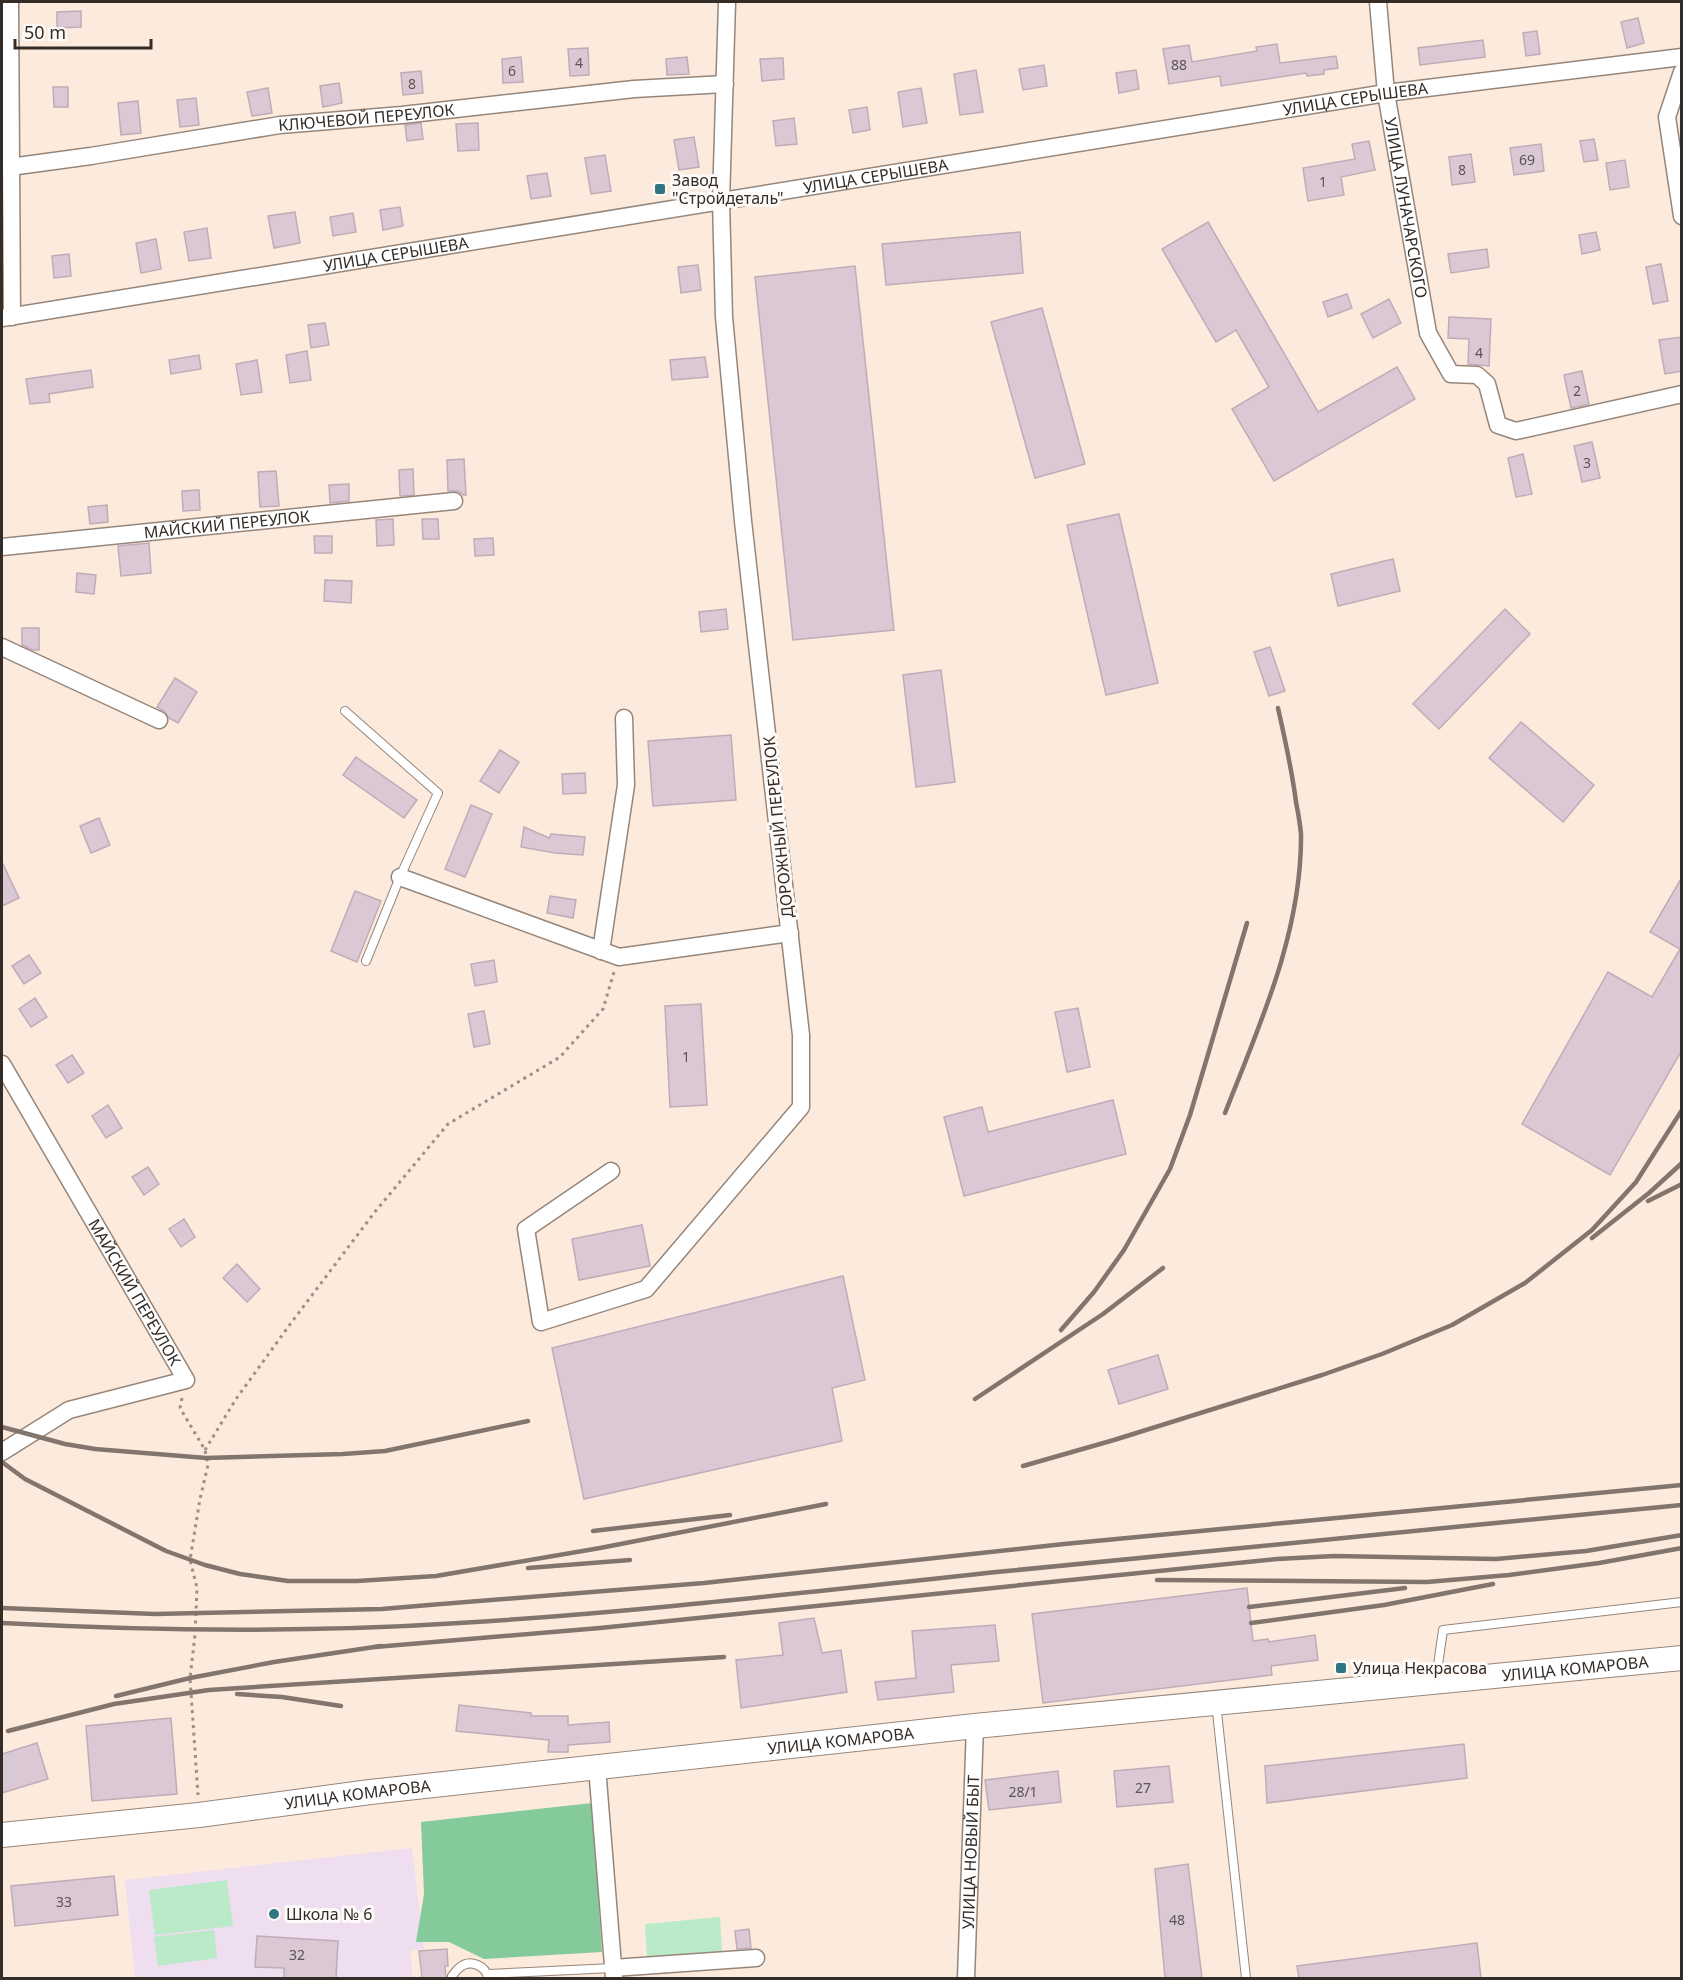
<svg xmlns="http://www.w3.org/2000/svg" width="1683" height="1980" font-family="'Noto Sans',sans-serif">
<style>
.education{fill:#eedef0}
.green{fill:#baeac7}
.forest{fill:#84ca9a}
.building{fill:#dac8d4;stroke:#bfacb8;stroke-width:1.5}
.lines{fill:none;stroke-linecap:round;stroke-linejoin:round}
.service-casing{stroke:#96867a;stroke-width:10}
.minor-casing{stroke:#96867a;stroke-width:19}
.secondary-casing{stroke:#96867a;stroke-width:26}
.path{stroke:#9b8f86;stroke-width:3;stroke-dasharray:3 4.5;stroke-linecap:butt}
.service{stroke:#fff;stroke-width:8}
.minor{stroke:#fff;stroke-width:16}
.secondary{stroke:#fff;stroke-width:24}
.rail{stroke:#81756d;stroke-width:4.5}
.poi-dot{fill:#2f7682;stroke:#fefaf8;stroke-width:2}
.labels{text-anchor:middle;dominant-baseline:central;stroke-width:6;stroke-linejoin:round;paint-order:stroke}
.number-label{font-size:14px;fill:#5d5352}
.street-label{font-size:16px;fill:#332c27;stroke:#fefaf8}
.poi-label{font-size:16px;fill:#332c27;stroke:#fefaf8;text-anchor:start}
</style>
<rect width="100%" height="100%" fill="#fceadd"/>
<!-- education -->
<polygon class="education" points="412,1848 424,1949 410,1950 413,1978 135,1978 125,1880"/>
<!-- green -->
<g class="green">
<polygon points="227,1880 233,1926 155,1935 149,1890"/>
<polygon points="720,1917 722,1951 647,1960 645,1924"/>
<polygon points="214,1930 217,1958 158,1966 154,1937"/>
</g>
<!-- forest -->
<polygon class="forest" points="592,1803 602,1952 484,1959 449,1942 416,1942 424,1894 421,1822"/>
<!-- building -->
<g class="building">
<polygon points="81,11 81,27 57,28 57,12"/>
<polygon points="1638,18 1644,43 1627,48 1621,22"/>
<polygon points="1537,31 1540,54 1526,56 1523,33"/>
<polygon points="1483,40 1485,57 1420,65 1418,48"/>
<polygon points="1277,44 1280,63 1336,56 1338,68 1324,70 1324,74 1307,76 1306,73 1221,86 1220,76 1169,84 1163,49 1189,45 1192,62 1257,51 1256,47"/>
<polygon points="588,48 589,75 570,76 568,49"/>
<polygon points="521,57 523,82 503,83 502,59"/>
<polygon points="687,57 689,74 667,75 666,59"/>
<polygon points="783,58 784,79 762,81 760,59"/>
<polygon points="1044,65 1047,86 1023,90 1019,69"/>
<polygon points="976,70 983,112 960,115 954,74"/>
<polygon points="1136,70 1139,89 1119,93 1116,73"/>
<polygon points="421,71 423,93 403,95 401,73"/>
<polygon points="339,83 342,103 323,107 320,86"/>
<polygon points="53,87 68,87 68,107 54,107"/>
<polygon points="268,88 272,113 252,116 247,92"/>
<polygon points="921,88 927,123 903,127 898,92"/>
<polygon points="196,98 199,125 180,127 177,100"/>
<polygon points="138,101 141,133 121,135 118,103"/>
<polygon points="867,107 870,130 853,133 849,110"/>
<polygon points="794,118 797,144 776,146 773,121"/>
<polygon points="421,123 423,139 407,141 405,125"/>
<polygon points="478,123 479,150 458,151 456,124"/>
<polygon points="694,137 699,167 679,170 674,140"/>
<polygon points="1594,139 1598,160 1584,162 1580,141"/>
<polygon points="1369,141 1375,170 1341,177 1344,195 1308,201 1303,168 1355,159 1352,144"/>
<polygon points="1541,144 1544,171 1514,175 1510,148"/>
<polygon points="1471,154 1475,182 1452,185 1449,157"/>
<polygon points="605,155 611,191 591,194 585,158"/>
<polygon points="1625,160 1629,187 1610,190 1606,163"/>
<polygon points="547,173 551,196 531,199 527,176"/>
<polygon points="400,207 403,226 383,230 380,210"/>
<polygon points="295,212 300,243 274,248 268,216"/>
<polygon points="353,213 356,232 333,236 330,217"/>
<polygon points="1208,222 1318,412 1397,367 1415,399 1274,481 1232,409 1269,387 1236,330 1216,342 1162,249"/>
<polygon points="207,228 211,258 189,261 184,232"/>
<polygon points="1020,232 1023,273 886,285 882,244"/>
<polygon points="1596,232 1600,250 1582,254 1579,235"/>
<polygon points="156,239 161,269 141,273 136,243"/>
<polygon points="1487,249 1489,267 1451,273 1448,254"/>
<polygon points="69,254 71,276 54,278 52,256"/>
<polygon points="1661,264 1668,301 1653,304 1646,267"/>
<polygon points="698,265 701,290 681,293 678,267"/>
<polygon points="855,266 894,630 793,640 755,277"/>
<polygon points="1347,294 1352,308 1328,317 1323,302"/>
<polygon points="1389,299 1401,323 1373,338 1361,314"/>
<polygon points="1042,308 1085,464 1035,478 991,322"/>
<polygon points="1449,317 1491,319 1489,366 1468,364 1469,339 1448,338"/>
<polygon points="325,323 329,345 311,348 308,325"/>
<polygon points="1682,337 1682,371 1665,374 1659,340"/>
<polygon points="307,351 311,380 290,383 286,355"/>
<polygon points="199,355 201,369 171,374 169,360"/>
<polygon points="705,357 708,377 672,380 670,360"/>
<polygon points="257,360 262,392 241,395 236,364"/>
<polygon points="91,370 93,387 49,394 50,402 30,404 26,379"/>
<polygon points="1582,371 1589,404 1571,408 1564,375"/>
<polygon points="1592,442 1600,478 1582,482 1574,446"/>
<polygon points="1523,454 1532,494 1516,497 1508,458"/>
<polygon points="464,459 466,495 463,495 458,491 448,491 447,460"/>
<polygon points="413,469 414,495 400,496 399,470"/>
<polygon points="276,471 279,506 260,507 258,472"/>
<polygon points="349,484 349,501 330,503 329,485"/>
<polygon points="199,490 200,510 183,511 182,491"/>
<polygon points="107,505 108,522 90,524 88,507"/>
<polygon points="1119,514 1158,683 1106,695 1067,525"/>
<polygon points="393,519 394,545 377,546 376,520"/>
<polygon points="422,519 438,519 439,539 423,539"/>
<polygon points="314,536 332,536 332,553 315,553"/>
<polygon points="493,538 494,555 475,556 474,539"/>
<polygon points="149,543 151,573 121,576 118,546"/>
<polygon points="1393,559 1400,591 1338,606 1331,574"/>
<polygon points="77,573 96,575 94,594 76,592"/>
<polygon points="325,580 352,581 351,603 324,601"/>
<polygon points="726,609 728,629 701,632 699,612"/>
<polygon points="1505,609 1530,634 1439,729 1413,704"/>
<polygon points="22,628 39,628 39,650 33,650 22,645"/>
<polygon points="1270,647 1285,691 1269,696 1254,652"/>
<polygon points="941,670 955,782 916,787 903,675"/>
<polygon points="175,678 197,692 178,723 169,718 164,711 157,707"/>
<polygon points="1521,722 1594,785 1563,822 1489,758"/>
<polygon points="731,735 736,800 653,806 648,741"/>
<polygon points="500,750 519,762 499,793 480,781"/>
<polygon points="356,757 417,800 404,818 343,775"/>
<polygon points="585,773 586,793 563,794 562,774"/>
<polygon points="471,805 492,814 465,877 445,869"/>
<polygon points="99,818 110,845 91,853 80,826"/>
<polygon points="524,827 549,838 551,834 585,837 583,855 555,853 521,847"/>
<polygon points="2,862 19,898 2,906"/>
<polygon points="1682,877 1682,1050 1610,1175 1522,1124 1608,972 1652,997 1680,949 1650,932"/>
<polygon points="355,891 381,901 357,962 331,951"/>
<polygon points="550,896 576,900 573,918 547,913"/>
<polygon points="29,955 41,973 24,984 12,966"/>
<polygon points="494,960 497,982 475,986 471,964"/>
<polygon points="35,998 47,1017 31,1027 19,1009"/>
<polygon points="701,1004 707,1105 670,1107 665,1006"/>
<polygon points="1078,1008 1090,1067 1067,1072 1055,1012"/>
<polygon points="484,1011 490,1044 474,1047 468,1014"/>
<polygon points="72,1055 84,1073 68,1083 56,1065"/>
<polygon points="1113,1100 1126,1154 964,1196 944,1117 982,1107 988,1132"/>
<polygon points="108,1105 122,1128 106,1138 92,1116"/>
<polygon points="148,1167 159,1184 144,1195 132,1177"/>
<polygon points="184,1219 195,1237 181,1247 169,1229"/>
<polygon points="642,1225 650,1266 579,1280 572,1239"/>
<polygon points="237,1264 260,1289 247,1302 223,1278"/>
<polygon points="843,1276 865,1380 832,1388 842,1441 584,1499 552,1348"/>
<polygon points="1158,1355 1168,1389 1119,1404 1108,1370"/>
<polygon points="1247,1588 1253,1641 1268,1639 1269,1642 1315,1635 1318,1660 1271,1666 1272,1675 1043,1703 1032,1614"/>
<polygon points="814,1618 822,1653 841,1650 847,1692 741,1708 736,1660 783,1655 779,1623"/>
<polygon points="995,1625 999,1661 951,1665 954,1692 878,1700 875,1682 916,1678 912,1631"/>
<polygon points="459,1705 531,1713 531,1716 568,1716 568,1725 609,1722 610,1742 568,1745 568,1752 548,1752 549,1740 456,1731"/>
<polygon points="171,1718 177,1794 92,1801 86,1726"/>
<polygon points="37,1743 48,1779 2,1793 2,1754"/>
<polygon points="1464,1744 1467,1778 1267,1803 1265,1766"/>
<polygon points="1169,1766 1173,1802 1117,1807 1114,1771"/>
<polygon points="1058,1771 1061,1802 989,1810 985,1780"/>
<polygon points="1188,1864 1202,1978 1165,1978 1155,1869"/>
<polygon points="114,1876 118,1915 15,1926 11,1886"/>
<polygon points="749,1929 751,1948 737,1949 735,1931"/>
<polygon points="257,1936 338,1941 336,1978 284,1978 284,1968 255,1967"/>
<polygon points="1477,1943 1481,1978 1299,1978 1297,1966"/>
<polygon points="447,1949 448,1966 445,1966 446,1978 422,1978 419,1951"/>
</g>
<g class="lines">
<!-- service casing -->
<g class="service-casing">
<g id="service">
<polyline points="345,711 438,793 400,877 366,961"/>
<polyline points="1436,1679 1443,1630 1682,1602"/>
<polyline points="1216,1703 1246,1978"/>
<polyline points="488,1974 613,1968"/>
<path d="M 453,1978 L 452,1976 C 455,1973 456,1970 459,1968 C 470,1958 486,1966 488,1978"/>
</g>
</g>
<!-- minor casing -->
<g class="minor-casing">
<g id="minor">
<polyline points="10,2 12,317"/>
<path id="s1" d="M 1378,2 L 1386,93 L 1428,333 L 1451,374 L 1477,375 L 1487,384 L 1498,425 L 1516,431 L 1682,394"/>
<polyline points="1682,72 1667,117 1682,216"/>
<path id="s2" d="M 10,167 L 91,156 L 280,125 L 402,115 L 634,89 L 725,84"/>
<path id="s3" d="M 2,318 L 1386,93 L 1682,57"/>
<path id="s4" d="M 2,547 L 454,501"/>
<polyline points="2,647 159,720"/>
<polyline points="400,877 619,957 790,933"/>
<polyline points="601,951 626,785 624,718"/>
<path id="s5" d="M 2,1064 L 186,1380 L 69,1410 L 2,1452"/>
<polyline points="611,1171 526,1229 541,1322 646,1289 801,1107 801,1035 743,521 724,317 721,201 727,2"/>
<polyline points="597,1767 614,1978"/>
<polyline points="613,1968 756,1958"/>
<path id="s6" d="M 966,1978 L 975,1726"/>
</g>
</g>
<!-- secondary casing -->
<g class="secondary-casing">
<g id="secondary">
<path id="s7" d="M 2,1835 L 199,1815 L 370,1792 L 975,1726 L 1682,1658"/>
</g>
</g>
<!-- path -->
<g class="path">
<polyline points="182,1398 180,1408 205,1450 208,1465 200,1499 190,1560 197,1588 195,1635 190,1678 198,1795"/>
<polyline points="205,1450 236,1399 291,1323 374,1213 448,1124 560,1057 603,1009 614,972"/>
</g>
<!-- service -->
<use href="#service" class="service"/>
<!-- minor -->
<use href="#minor" class="minor"/>
<!-- secondary -->
<use href="#secondary" class="secondary"/>
<!-- rail -->
<g class="rail">
<path d="M 1225,1113 C 1260,1024 1302,932 1301,834 C 1300,823 1298,812 1296,802 C 1292,770 1285,739 1278,708"/>
<polyline points="1648,1201 1682,1184"/>
<polyline points="1592,1238 1649,1193 1682,1163"/>
<polyline points="1061,1330 1094,1292 1124,1250 1170,1169 1190,1115 1247,923"/>
<polyline points="975,1399 1103,1314 1163,1268"/>
<polyline points="2,1427 65,1444 95,1449 206,1458 343,1454 385,1451 528,1421"/>
<polyline points="2,1462 25,1479 166,1551 205,1565 240,1574 288,1581 357,1581 436,1576 600,1548 826,1504"/>
<polyline points="1023,1466 1114,1440 1322,1375 1382,1354 1452,1325 1525,1283 1592,1230 1636,1182 1682,1110"/>
<polyline points="593,1531 730,1515"/>
<polyline points="528,1568 630,1560"/>
<polyline points="1157,1580 1427,1582 1509,1575 1599,1563 1682,1548"/>
<polyline points="1249,1607 1405,1588"/>
<polyline points="2,1608 155,1614 382,1609 429,1605 704,1583 1064,1544 1682,1485"/>
<path d="M 2,1623 C 154,1631 306,1633 459,1623 C 642,1612 824,1590 1007,1571 C 1232,1548 1457,1527 1682,1505"/>
<polyline points="1251,1623 1384,1605 1493,1584"/>
<polyline points="375,1647 600,1628 1277,1559 1334,1556 1496,1559 1586,1551 1682,1535"/>
<polyline points="237,1694 282,1697 341,1706"/>
<polyline points="116,1696 190,1678 274,1662 381,1646"/>
<polyline points="8,1731 114,1704 209,1690 724,1657"/>
</g>
</g>
<!-- markers -->
<g class="poi-dot">
<rect x="654" y="183" width="12" height="12" rx="3"/>
<rect x="1335" y="1662" width="12" height="12" rx="3"/>
<circle cx="274" cy="1914" r="6"/>
</g>
<g class="labels">
<!-- number labels -->
<g class="number-label">
<text x="579" y="62">4</text>
<text x="1179" y="64">88</text>
<text x="512" y="70">6</text>
<text x="412" y="83">8</text>
<text x="1527" y="159">69</text>
<text x="1462" y="169">8</text>
<text x="1323" y="181">1</text>
<text x="1479" y="352">4</text>
<text x="1577" y="390">2</text>
<text x="1587" y="462">3</text>
<text x="686" y="1056">1</text>
<text x="1143" y="1787">27</text>
<text x="1023" y="1791">28/1</text>
<text x="64" y="1901">33</text>
<text x="1177" y="1919">48</text>
<text x="297" y="1954">32</text>
</g>
<!-- street labels -->
<g class="street-label">
<text stroke="none"><textPath href="#s3" startOffset="1371">УЛИЦА СЕРЫШЕВА</textPath></text>
<text stroke="none"><textPath href="#s2" startOffset="360">КЛЮЧЕВОЙ ПЕРЕУЛОК</textPath></text>
<text stroke="none"><textPath href="#s3" startOffset="885">УЛИЦА СЕРЫШЕВА</textPath></text>
<text stroke="none"><textPath href="#s1" startOffset="208">УЛИЦА ЛУНАЧАРСКОГО</textPath></text>
<text stroke="none"><textPath href="#s3" startOffset="399">УЛИЦА СЕРЫШЕВА</textPath></text>
<text stroke="none"><textPath href="#s4" startOffset="226">МАЙСКИЙ ПЕРЕУЛОК</textPath></text>
<text transform="translate(778 827) rotate(-96)">ДОРОЖНЫЙ ПЕРЕУЛОК</text>
<text stroke="none"><textPath href="#s5" startOffset="264">МАЙСКИЙ ПЕРЕУЛОК</textPath></text>
<text stroke="none"><textPath href="#s7" startOffset="1582">УЛИЦА КОМАРОВА</textPath></text>
<text stroke="none"><textPath href="#s7" startOffset="844">УЛИЦА КОМАРОВА</textPath></text>
<text stroke="none"><textPath href="#s7" startOffset="358">УЛИЦА КОМАРОВА</textPath></text>
<text stroke="none"><textPath href="#s6" startOffset="126">УЛИЦА НОВЫЙ БЫТ</textPath></text>
</g>
<!-- poi labels -->
<g class="poi-label">
<text x="672" y="180">Завод<tspan x="672" dy="18">"Стройдеталь"</tspan></text>
<text x="1353" y="1668">Улица Некрасова</text>
<text x="286" y="1914">Школа № 6</text>
</g>
</g>
<!-- border -->
<rect width="1683" height="1980" fill="none" stroke="#332c27" stroke-width="6"/>
<!-- scale -->
<path d="M15 39v9h136v-9" fill="none" stroke="#332c27" stroke-width="3"/>
<text x="24" y="39" font-size="18" fill="#332c27" stroke="#fefaf8" stroke-width="4.5" paint-order="stroke">50 m</text>
</svg>
